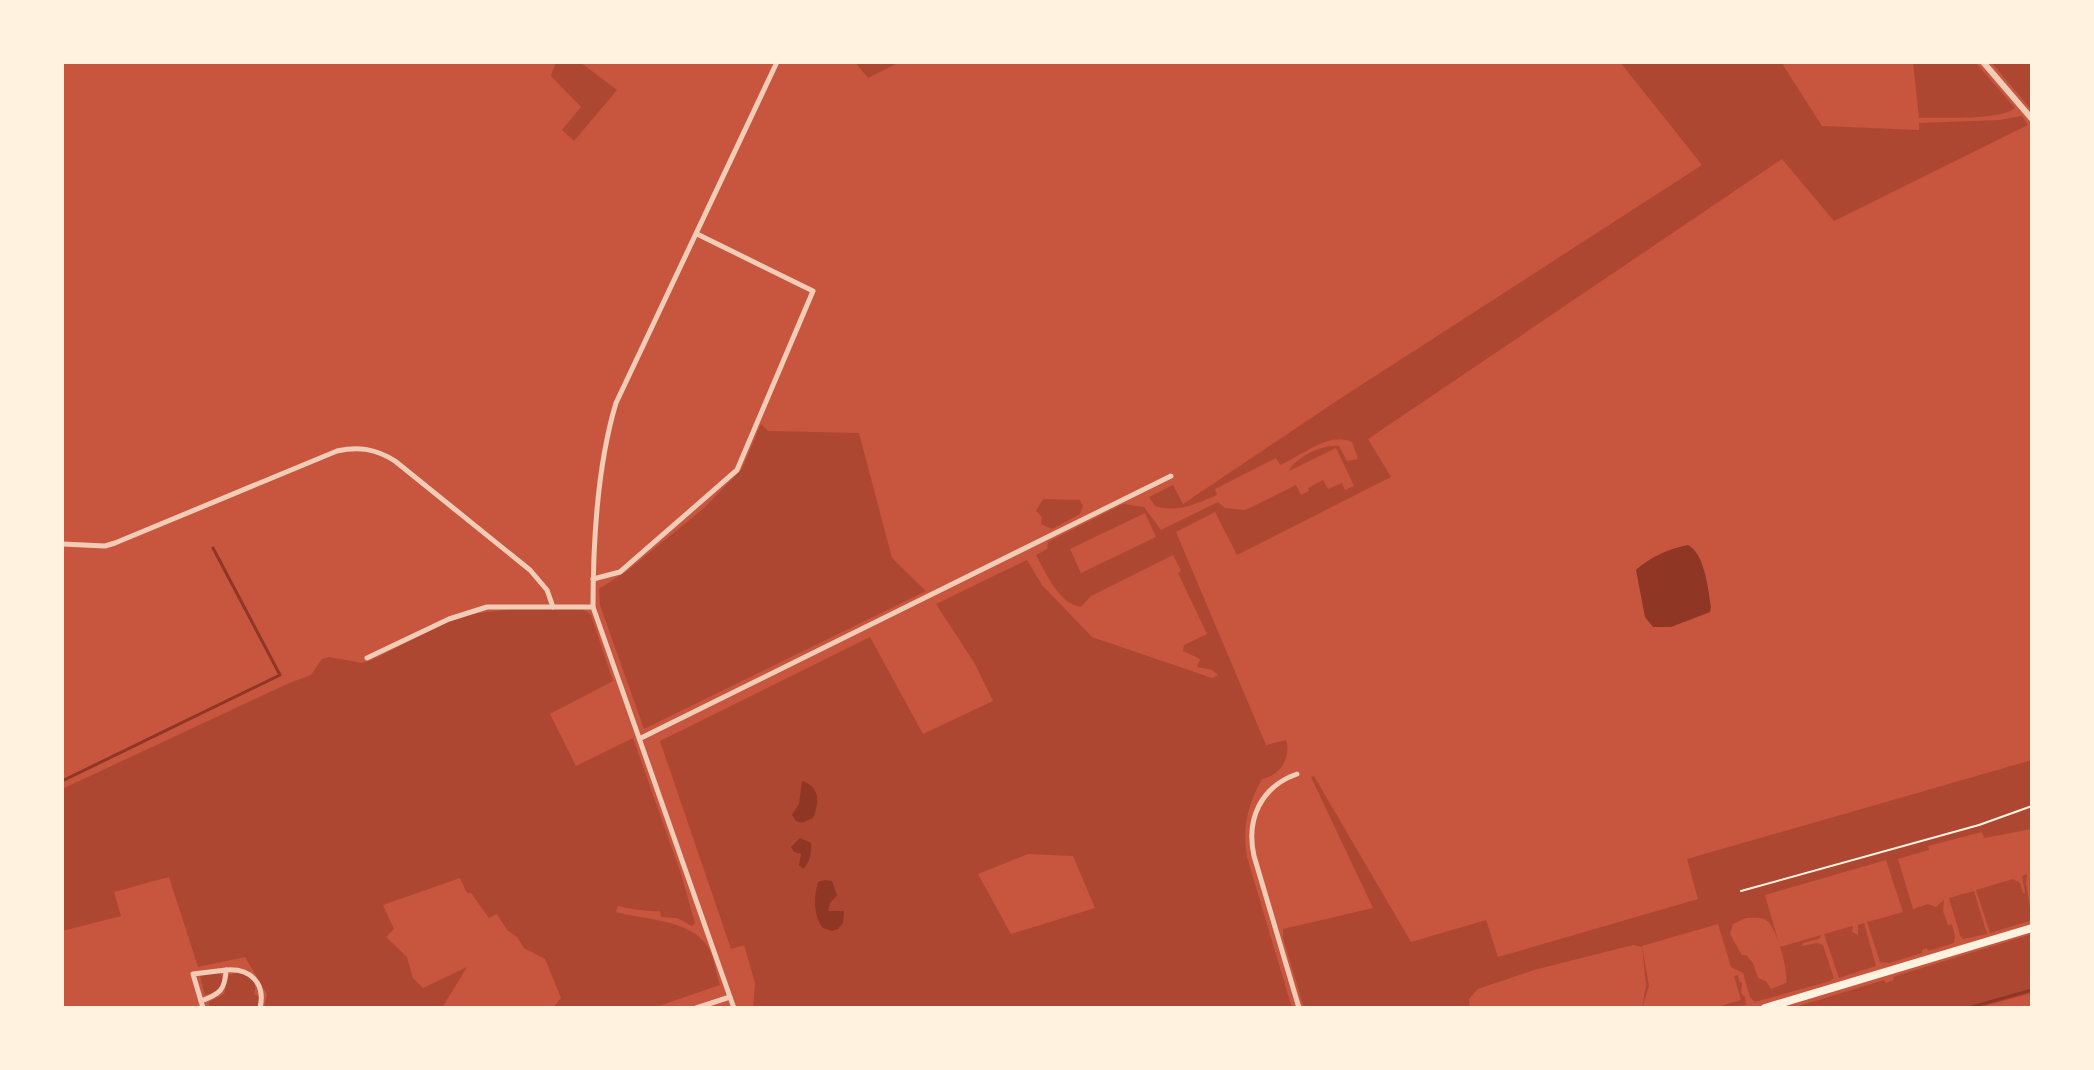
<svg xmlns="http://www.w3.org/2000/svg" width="2094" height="1070" font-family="'Sofia Sans Condensed',sans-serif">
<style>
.green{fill:#ae4732;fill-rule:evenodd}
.water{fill:#8f3625}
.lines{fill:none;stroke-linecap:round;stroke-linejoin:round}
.stream{stroke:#8f3625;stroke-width:3}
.path{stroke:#fff3e0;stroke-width:2}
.minor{stroke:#f1ccb7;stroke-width:5}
.tertiary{stroke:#f1ccb7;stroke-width:6}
.trunk{stroke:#fff3e0;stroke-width:8}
</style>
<rect width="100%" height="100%" fill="#c8553d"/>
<!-- green -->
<g class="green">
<polygon points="556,62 580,62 617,90 574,141 562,130 581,107 551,76"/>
<polygon points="855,62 900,62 868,78"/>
<path d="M 1620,62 L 1786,62 L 1783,65 L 1822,126 L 1919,130 L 1919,123 L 2000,120 L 2022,116 L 2028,125 L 1834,221 L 1782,159 L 1368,439 L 1391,477 L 1237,555 L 1215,512 L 1176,532 L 1266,745 L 1286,740 C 1292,758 1279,776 1262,779 C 1248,803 1242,829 1247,857 L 1292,1008 L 753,1008 L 755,983 L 744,945 L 731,949 L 660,741 L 870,637 L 923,734 L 993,701 L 975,664 L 936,604 L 1027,560 L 1042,585 L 1092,637 L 1212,678 L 1218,675 L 1212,670 L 1197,667 L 1200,659 L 1183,651 L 1184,645 L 1207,634 L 1178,573 L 1181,571 L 1173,555 L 1091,596 L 1081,607 C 1059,604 1046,573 1036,555 L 1047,549 L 1048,542 L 1123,504 L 1144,507 L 1161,530 L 1218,502 L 1225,508 L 1244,510 L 1250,508 L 1296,485 L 1301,495 L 1309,491 L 1308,488 L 1323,480 L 1328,489 L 1342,483 L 1345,490 L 1354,486 L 1336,448 L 1289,471 C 1295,457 1324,444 1339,446 L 1347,461 L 1358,459 L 1352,442 C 1329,431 1302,456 1280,465 L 1276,458 L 1215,489 L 1217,495 C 1195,504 1179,513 1155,506 L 1149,497 L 1173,485 L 1183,504 L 1338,400 L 1702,165 ZM 1145,513 L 1156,537 L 1081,573 L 1070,549 ZM 1028,854 L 1073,856 L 1095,908 L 1011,934 L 978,874 Z"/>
<path d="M 1913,62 L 1975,62 L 2015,108 C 2000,121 1940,117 1919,118 Z"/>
<polygon points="1991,62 2032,62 2032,110 2029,107"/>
<polygon points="761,424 768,431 859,433 892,558 926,591 644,729 600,605 599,589 627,571 704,508 742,469"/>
<polygon points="1043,499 1080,500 1083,506 1080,514 1052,529 1041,524 1042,517 1036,511"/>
<path d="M 581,608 L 591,615 L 613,681 L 550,714 L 576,766 L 633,738 L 681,874 L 695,923 L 692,926 L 677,918 L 661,917 L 660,911 C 646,912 632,909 618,906 L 616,912 C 643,920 694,919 709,949 C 714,958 716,973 720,985 L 653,1008 L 553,1008 L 561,998 L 545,959 L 524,948 L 517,937 L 507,930 L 497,914 L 489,918 L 471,893 L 467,893 L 460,878 L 383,905 L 394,929 L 386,937 L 407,957 L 413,978 L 423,988 L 467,967 L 442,1008 L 264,1008 L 267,994 L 245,957 L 198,967 L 169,877 L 114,892 L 121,916 L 62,931 L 62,789 L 287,684 L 311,675 L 322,659 L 329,657 L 362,663 L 372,660 L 453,619 L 472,614 L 512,609 Z"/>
<path d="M 2032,760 L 2032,829 L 1984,838 L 1982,832 L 1928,846 L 1929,850 L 1898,859 L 1913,909 L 1928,904 L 1936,907 L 1944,900 L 1943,911 L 1948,925 L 1952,924 L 1955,936 L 1954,943 L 1928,951 L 1927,948 L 1922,950 L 1922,953 L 1889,963 L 1880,962 L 1867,922 L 1903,912 L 1886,860 L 1765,895 L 1780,947 L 1821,935 L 1819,939 L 1803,943 L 1802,946 L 1817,943 L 1823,945 L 1834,978 L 1830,981 L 1755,1002 L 1750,997 L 1743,973 L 1731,967 L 1718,924 L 1642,946 L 1649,986 L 1642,1008 L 1646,985 L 1642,947 L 1633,945 L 1534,970 L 1478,989 L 1469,999 L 1470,1008 L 1304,1008 L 1283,938 L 1283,929 L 1373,908 L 1311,777 L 1314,776 L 1411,942 L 1486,920 L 1498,957 L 1698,899 L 1687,859 ZM 1746,918 C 1751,918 1761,917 1766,920 C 1776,925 1789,972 1786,983 L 1771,989 L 1766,981 L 1758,978 L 1753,963 L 1746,955 L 1742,955 L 1730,934 L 1733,924 Z"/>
<polygon points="2027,874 2026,883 2032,920 1990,933 1976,890 2013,879 2020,883 2023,893 2025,893 2022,876"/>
<polygon points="1974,891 1987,934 1963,939 1960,935 1949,898"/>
<polygon points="1864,923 1876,966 1839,978 1824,934 1853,926 1852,932 1858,935 1858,925"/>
<polygon points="2032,934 2032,993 1977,1008 1792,1008 1884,980 1886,983 1894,980 1893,977"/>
<path d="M 241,971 C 251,978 258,981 254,994 L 259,997 L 257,1008 L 209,1008 L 209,1002 L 224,994 L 229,975 Z"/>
<polygon points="219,972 223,979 218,992 205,995 200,976"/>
<polygon points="1738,975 1739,981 1742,983 1741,993 1745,997 1746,1005 1714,1008 1741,1000 1734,976"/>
</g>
<!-- water -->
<g class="water">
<path d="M 1688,545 C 1705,554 1708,589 1711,607 L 1710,612 L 1671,627 L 1653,627 L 1645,617 L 1636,570 C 1650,557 1668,549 1688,545 Z"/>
<path d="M 802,781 C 820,786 820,803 813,818 L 802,823 L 796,821 L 792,815 L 799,804 Z"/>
<path d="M 800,838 L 811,843 C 812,852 810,863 803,869 L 799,865 L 801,854 L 794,852 L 791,847 Z"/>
<path d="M 824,880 L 832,881 L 837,895 L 830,903 L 828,911 L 844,911 L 843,923 L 838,929 L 832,931 L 823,928 C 813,916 814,896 818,882 Z"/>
</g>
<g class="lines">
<!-- stream -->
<g class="stream">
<polyline points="62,781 280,675 213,548"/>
<polyline points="1968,1008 2032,990"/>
</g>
<!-- path -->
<polyline class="path" points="1741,891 1979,825 2032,806"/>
<!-- minor -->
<g class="minor">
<path d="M 62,544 L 105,546 L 115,543 L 337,451 C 359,446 376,449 395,461 L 530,570 L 547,590 L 553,607"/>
<polyline points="593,579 620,572 737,470 813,291 697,234"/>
<polyline points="367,658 449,619 487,607 593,607"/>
<polyline points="641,738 1171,476"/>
<path d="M 1297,774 C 1260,787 1246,820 1254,856 L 1299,1008"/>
<path d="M 730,997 L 593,607 C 593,542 597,466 616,403 L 777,62"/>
<polyline points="201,1001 193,974 226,970"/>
<path d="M 203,1008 L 201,1001 C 220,994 225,990 226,970 C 250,968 266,983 260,1008"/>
<polyline points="696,1008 730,997 734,1008"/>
</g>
<!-- tertiary -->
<polyline class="tertiary" points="1983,62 2032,119"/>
<!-- trunk -->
<polyline class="trunk" points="1765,1008 2032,928"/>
</g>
<!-- border -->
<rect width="2094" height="1070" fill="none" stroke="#fff3e0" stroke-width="128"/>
</svg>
